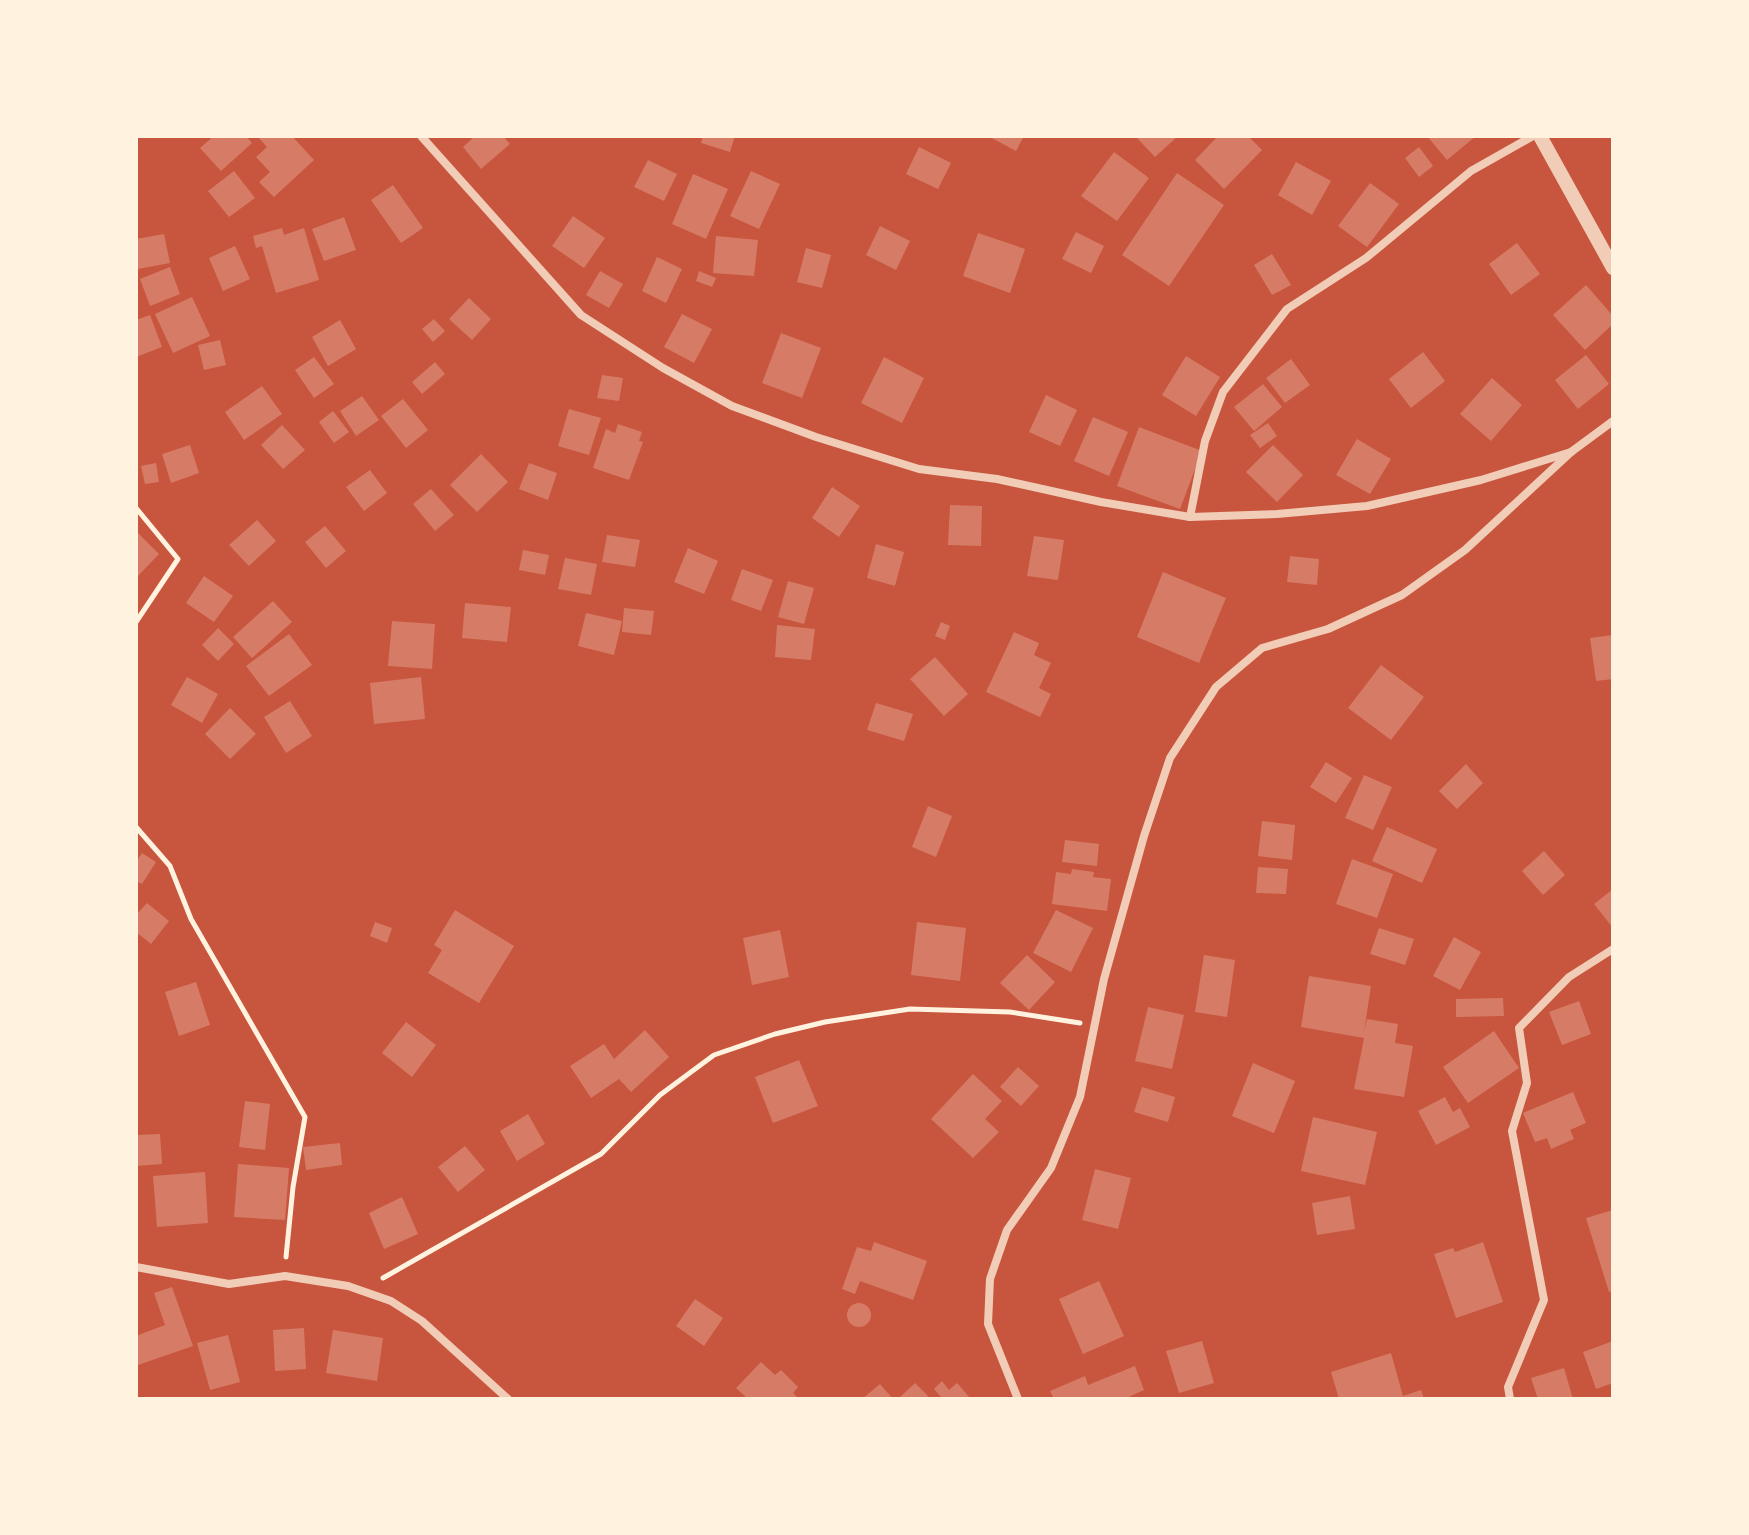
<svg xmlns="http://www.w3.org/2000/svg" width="1749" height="1535" font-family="'Exo 2',sans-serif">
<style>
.building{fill:#d67c66}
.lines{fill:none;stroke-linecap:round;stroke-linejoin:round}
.path{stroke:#fff3e0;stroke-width:5}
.minor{stroke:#f1ccb7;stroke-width:8}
.tertiary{stroke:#f1ccb7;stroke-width:14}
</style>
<rect width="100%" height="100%" fill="#c8553d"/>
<!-- building -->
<g class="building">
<polygon points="214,136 246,136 252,143 221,171 200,148"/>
<polygon points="257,136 292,136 314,160 274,197 259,182 270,172 256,157 267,147"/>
<polygon points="475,136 503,136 510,144 481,169 463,147"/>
<polygon points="703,136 735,136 730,152 701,143"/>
<polygon points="988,136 1024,136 1016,151"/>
<polygon points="1135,136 1178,136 1155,157"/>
<polygon points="1218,136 1248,136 1262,150 1224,189 1195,160"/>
<polygon points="1427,136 1476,136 1447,160"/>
<polygon points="919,147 951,163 938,189 906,174"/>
<polygon points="1419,147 1433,166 1419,177 1405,158"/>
<polygon points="1114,152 1149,178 1117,221 1081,196"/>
<polygon points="648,160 677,174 664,201 634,187"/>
<polygon points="1296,162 1331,181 1312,215 1278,195"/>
<polygon points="234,171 255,198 229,217 208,191"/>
<polygon points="751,171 780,184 759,229 730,216"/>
<polygon points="1177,173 1224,205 1169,286 1122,255"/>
<polygon points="693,174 728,189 706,239 672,224"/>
<polygon points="1370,183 1399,204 1367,247 1338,226"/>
<polygon points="393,185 423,228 401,243 371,200"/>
<polygon points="573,216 605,238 584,268 552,246"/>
<polygon points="344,217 356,250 324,261 312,229"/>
<polygon points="880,226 910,241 896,270 866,255"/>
<polygon points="282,228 284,235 304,228 319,280 276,293 262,246 256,248 253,236"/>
<polygon points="1076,232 1104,246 1091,273 1062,259"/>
<polygon points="978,233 1025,249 1010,293 963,276"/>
<polygon points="164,234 170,263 138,269 136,239"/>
<polygon points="716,236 758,240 754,276 713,273"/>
<polygon points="1517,243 1540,274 1511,295 1489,264"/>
<polygon points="235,246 250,279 223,291 209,258"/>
<polygon points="806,248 831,255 822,288 797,282"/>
<polygon points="1272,254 1291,285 1272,295 1254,265"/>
<polygon points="657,257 682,269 666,303 642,291"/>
<polygon points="170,267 180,294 150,306 140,279"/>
<polygon points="600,271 623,284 609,308 586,295"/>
<polygon points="699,271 716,278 712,287 696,281"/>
<polygon points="1586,285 1613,316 1613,324 1585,350 1553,315"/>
<polygon points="192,297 210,336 173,353 155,314"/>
<polygon points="469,298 491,319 472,340 449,319"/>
<polygon points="682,314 712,329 694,363 664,347"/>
<polygon points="150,315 162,347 136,357 136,320"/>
<polygon points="434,319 445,331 433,342 422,329"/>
<polygon points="340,320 356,349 328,366 312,337"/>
<polygon points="781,333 821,348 802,398 762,383"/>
<polygon points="220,340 226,365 204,370 198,345"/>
<polygon points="1423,352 1445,381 1411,408 1389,379"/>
<polygon points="1586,355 1609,384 1578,409 1555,380"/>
<polygon points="1186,356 1220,377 1196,416 1162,395"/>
<polygon points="314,357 334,384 314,398 295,370"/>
<polygon points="884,357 924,378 902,423 861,403"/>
<polygon points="1291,359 1310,385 1285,403 1266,378"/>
<polygon points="435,362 445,374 422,394 412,382"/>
<polygon points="602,375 623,378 619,401 597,398"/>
<polygon points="1492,378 1522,405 1491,441 1460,414"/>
<polygon points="1263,384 1282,407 1254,431 1234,407"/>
<polygon points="262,386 282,414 244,440 225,412"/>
<polygon points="1046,395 1077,410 1060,446 1029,432"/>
<polygon points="362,396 379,420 356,436 340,411"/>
<polygon points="403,399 428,430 406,448 381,416"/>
<polygon points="569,409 601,418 589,455 558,446"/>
<polygon points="333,411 349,432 334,443 319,422"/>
<polygon points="1093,417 1128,432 1109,476 1074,461"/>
<polygon points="1268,423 1277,436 1260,448 1250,435"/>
<polygon points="618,424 642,432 639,441 643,442 629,480 593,468 606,429 615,433"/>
<polygon points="282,425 305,450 283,469 261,445"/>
<polygon points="1139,427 1202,451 1180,509 1117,486"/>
<polygon points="1357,439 1391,459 1370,494 1336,475"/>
<polygon points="190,445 199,473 171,483 162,454"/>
<polygon points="1273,445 1303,475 1277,502 1246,472"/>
<polygon points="481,454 508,482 477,512 450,485"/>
<polygon points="156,463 159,482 145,484 141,466"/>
<polygon points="529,463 557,473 548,500 519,489"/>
<polygon points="370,470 387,493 364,511 346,487"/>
<polygon points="832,487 860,506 839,537 812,518"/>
<polygon points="431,489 454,515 435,531 413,504"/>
<polygon points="950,505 982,506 981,546 948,545"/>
<polygon points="257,520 276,541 249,566 229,545"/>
<polygon points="325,526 346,551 326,568 305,542"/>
<polygon points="136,531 159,554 136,578"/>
<polygon points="607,535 640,540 635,567 602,562"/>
<polygon points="1034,536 1064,540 1058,580 1027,576"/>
<polygon points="876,544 904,552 895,586 867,578"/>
<polygon points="688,548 718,561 704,594 674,582"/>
<polygon points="523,550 549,555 545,575 519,570"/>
<polygon points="1290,556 1319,559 1317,585 1287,582"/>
<polygon points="565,558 597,564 591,595 558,589"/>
<polygon points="742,569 773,580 761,611 731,600"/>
<polygon points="1163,572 1226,598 1199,663 1137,637"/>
<polygon points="204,576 233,596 214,622 186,603"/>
<polygon points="788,581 814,588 804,624 778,617"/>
<polygon points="273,601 292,622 252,658 233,637"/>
<polygon points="465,603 511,607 507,642 462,638"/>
<polygon points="624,608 654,611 651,635 622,632"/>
<polygon points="586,613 622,621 614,655 578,646"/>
<polygon points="392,621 435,624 432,669 388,666"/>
<polygon points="941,622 950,626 945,640 935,636"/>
<polygon points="777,625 815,629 811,660 775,657"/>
<polygon points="218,628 234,644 218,661 202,645"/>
<polygon points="1014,632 1039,643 1034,655 1051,663 1039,688 1051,694 1040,717 986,692"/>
<polygon points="289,634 312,665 269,696 246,666"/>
<polygon points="1613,635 1613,679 1596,681 1590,638"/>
<polygon points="935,657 968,694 944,716 910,679"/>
<polygon points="1381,665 1424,697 1391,740 1348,708"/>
<polygon points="187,677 218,694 202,723 171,705"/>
<polygon points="421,677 425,719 374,724 370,683"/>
<polygon points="290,701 312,736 286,753 264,717"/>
<polygon points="876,703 913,714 904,741 867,730"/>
<polygon points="230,708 256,734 230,759 205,734"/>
<polygon points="1326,762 1352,778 1336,803 1310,787"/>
<polygon points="1466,764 1483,783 1457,809 1439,791"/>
<polygon points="1364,775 1392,787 1373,830 1345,818"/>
<polygon points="928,806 952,816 936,857 912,847"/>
<polygon points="1262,821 1295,825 1292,860 1258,856"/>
<polygon points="1387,827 1437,849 1422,883 1372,861"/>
<polygon points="1065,840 1099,844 1097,866 1062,862"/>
<polygon points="1544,851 1565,875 1543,895 1522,871"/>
<polygon points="142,853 156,862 142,884 136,881 136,862"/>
<polygon points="1352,859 1393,874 1377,918 1336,904"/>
<polygon points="1258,867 1288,869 1286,894 1256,893"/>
<polygon points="1072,869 1094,872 1093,877 1111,879 1107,911 1052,904 1056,872 1071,874"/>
<polygon points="1613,889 1613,928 1594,904"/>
<polygon points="147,903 169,921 151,944 136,932 136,915"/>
<polygon points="455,910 514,946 479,1003 428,973 442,950 434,945"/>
<polygon points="1056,910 1093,928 1071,972 1033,953"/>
<polygon points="375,922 392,928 387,943 370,936"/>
<polygon points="917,922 966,928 960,981 911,975"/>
<polygon points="1379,928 1414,939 1405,965 1370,954"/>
<polygon points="780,930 789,977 752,985 743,938"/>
<polygon points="1454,937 1481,952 1460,990 1433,976"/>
<polygon points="1027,955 1055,982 1029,1010 1000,983"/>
<polygon points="1204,955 1235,960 1227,1017 1195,1012"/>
<polygon points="1309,976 1371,986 1364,1032 1367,1019 1398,1024 1395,1043 1413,1046 1404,1097 1354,1089 1364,1038 1301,1027"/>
<polygon points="196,982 210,1025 179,1036 165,992"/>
<polygon points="1503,998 1504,1016 1456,1017 1456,999"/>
<polygon points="1579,1001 1591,1034 1562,1045 1549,1012"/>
<polygon points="1148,1007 1184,1015 1172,1069 1135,1061"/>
<polygon points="406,1022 436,1045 412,1077 382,1053"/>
<polygon points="645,1030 669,1057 631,1092 619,1079 591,1098 570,1066 604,1044 614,1059"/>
<polygon points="1494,1031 1519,1068 1468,1103 1443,1067"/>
<polygon points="799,1060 818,1106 773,1123 755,1077"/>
<polygon points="1253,1063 1295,1081 1274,1133 1232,1116"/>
<polygon points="1018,1067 1039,1086 1021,1106 1000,1087"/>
<polygon points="973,1074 1002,1101 985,1119 999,1132 973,1158 931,1119"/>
<polygon points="1142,1087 1175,1097 1168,1122 1134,1112"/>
<polygon points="1573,1092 1586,1123 1570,1130 1574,1139 1551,1149 1547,1138 1535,1142 1523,1113"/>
<polygon points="1445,1097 1453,1112 1460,1108 1470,1127 1436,1145 1418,1111"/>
<polygon points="245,1101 270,1104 265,1150 239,1147"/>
<polygon points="528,1114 545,1144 517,1161 500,1131"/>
<polygon points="1313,1117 1377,1132 1365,1185 1301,1171"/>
<polygon points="160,1134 162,1164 136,1166 136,1135"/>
<polygon points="340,1143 342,1165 306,1170 303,1147"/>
<polygon points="465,1146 485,1170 458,1192 438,1167"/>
<polygon points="238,1164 289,1168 285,1220 234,1217"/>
<polygon points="1095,1169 1131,1178 1118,1229 1082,1220"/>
<polygon points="205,1172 208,1223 157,1227 153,1176"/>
<polygon points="1350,1196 1355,1229 1317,1235 1312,1203"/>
<polygon points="402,1197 418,1234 384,1249 369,1213"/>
<polygon points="1613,1210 1613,1291 1609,1292 1586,1218"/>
<polygon points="874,1242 927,1261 913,1300 860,1281 855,1294 842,1289 857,1247 871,1251"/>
<polygon points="1483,1242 1503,1302 1456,1318 1434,1254 1453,1248 1455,1252"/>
<polygon points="1099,1281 1124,1336 1083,1354 1059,1299"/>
<polygon points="172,1287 193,1346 138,1365 136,1336 165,1325 154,1293"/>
<polygon points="695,1299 723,1318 704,1346 676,1326"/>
<circle cx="859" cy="1315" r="12"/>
<polygon points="304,1328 306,1369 275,1371 273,1330"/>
<polygon points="333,1330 383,1338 377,1381 326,1373"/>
<polygon points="228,1335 240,1382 210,1390 197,1343"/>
<polygon points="1202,1341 1214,1383 1179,1393 1166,1351"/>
<polygon points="1613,1341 1613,1383 1596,1389 1583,1352"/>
<polygon points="1391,1353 1403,1396 1421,1390 1424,1399 1339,1399 1331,1372"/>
<polygon points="761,1362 775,1375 781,1370 798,1387 793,1393 799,1399 748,1399 736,1388"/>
<polygon points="1135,1366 1144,1390 1124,1399 1054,1399 1050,1391 1085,1376 1088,1385"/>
<polygon points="1564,1368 1573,1399 1538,1399 1531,1378"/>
<polygon points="942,1381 949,1390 957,1383 971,1399 939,1399 941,1397 934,1389"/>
<polygon points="915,1383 928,1396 925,1399 898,1399"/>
<polygon points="880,1384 893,1399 862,1399"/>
</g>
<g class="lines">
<!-- path -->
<g class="path">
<polyline points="136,508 178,559 136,622"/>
<polyline points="136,827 170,866 191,919 305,1117 293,1187 286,1257"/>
<polyline points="383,1278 601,1154 660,1095 714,1055 775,1034 825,1022 910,1009 1010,1012 1080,1023"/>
</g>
<!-- minor -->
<g class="minor">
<polyline points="421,136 581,315 663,368 732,406 816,437 919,469 997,479 1101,502 1190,517 1277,514 1367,506 1481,480 1571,452"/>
<polyline points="1190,517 1205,441 1223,392 1287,309 1366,258 1471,171 1533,136"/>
<polyline points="136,1267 229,1284 285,1276 348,1286 391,1301 422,1321 508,1399"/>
<polyline points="1018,1399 988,1324 990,1279 1007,1230 1051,1168 1080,1097 1104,979 1144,836 1170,758 1216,687 1262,648 1328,629 1402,595 1465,550 1571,452 1613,421"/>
<polyline points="1510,1399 1508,1387 1544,1300 1512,1131 1527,1083 1519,1028 1569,977 1613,949"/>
</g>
<!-- tertiary -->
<polyline class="tertiary" points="1540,136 1613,268"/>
</g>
<!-- border -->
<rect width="1749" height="1535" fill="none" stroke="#fff3e0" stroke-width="276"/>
</svg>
